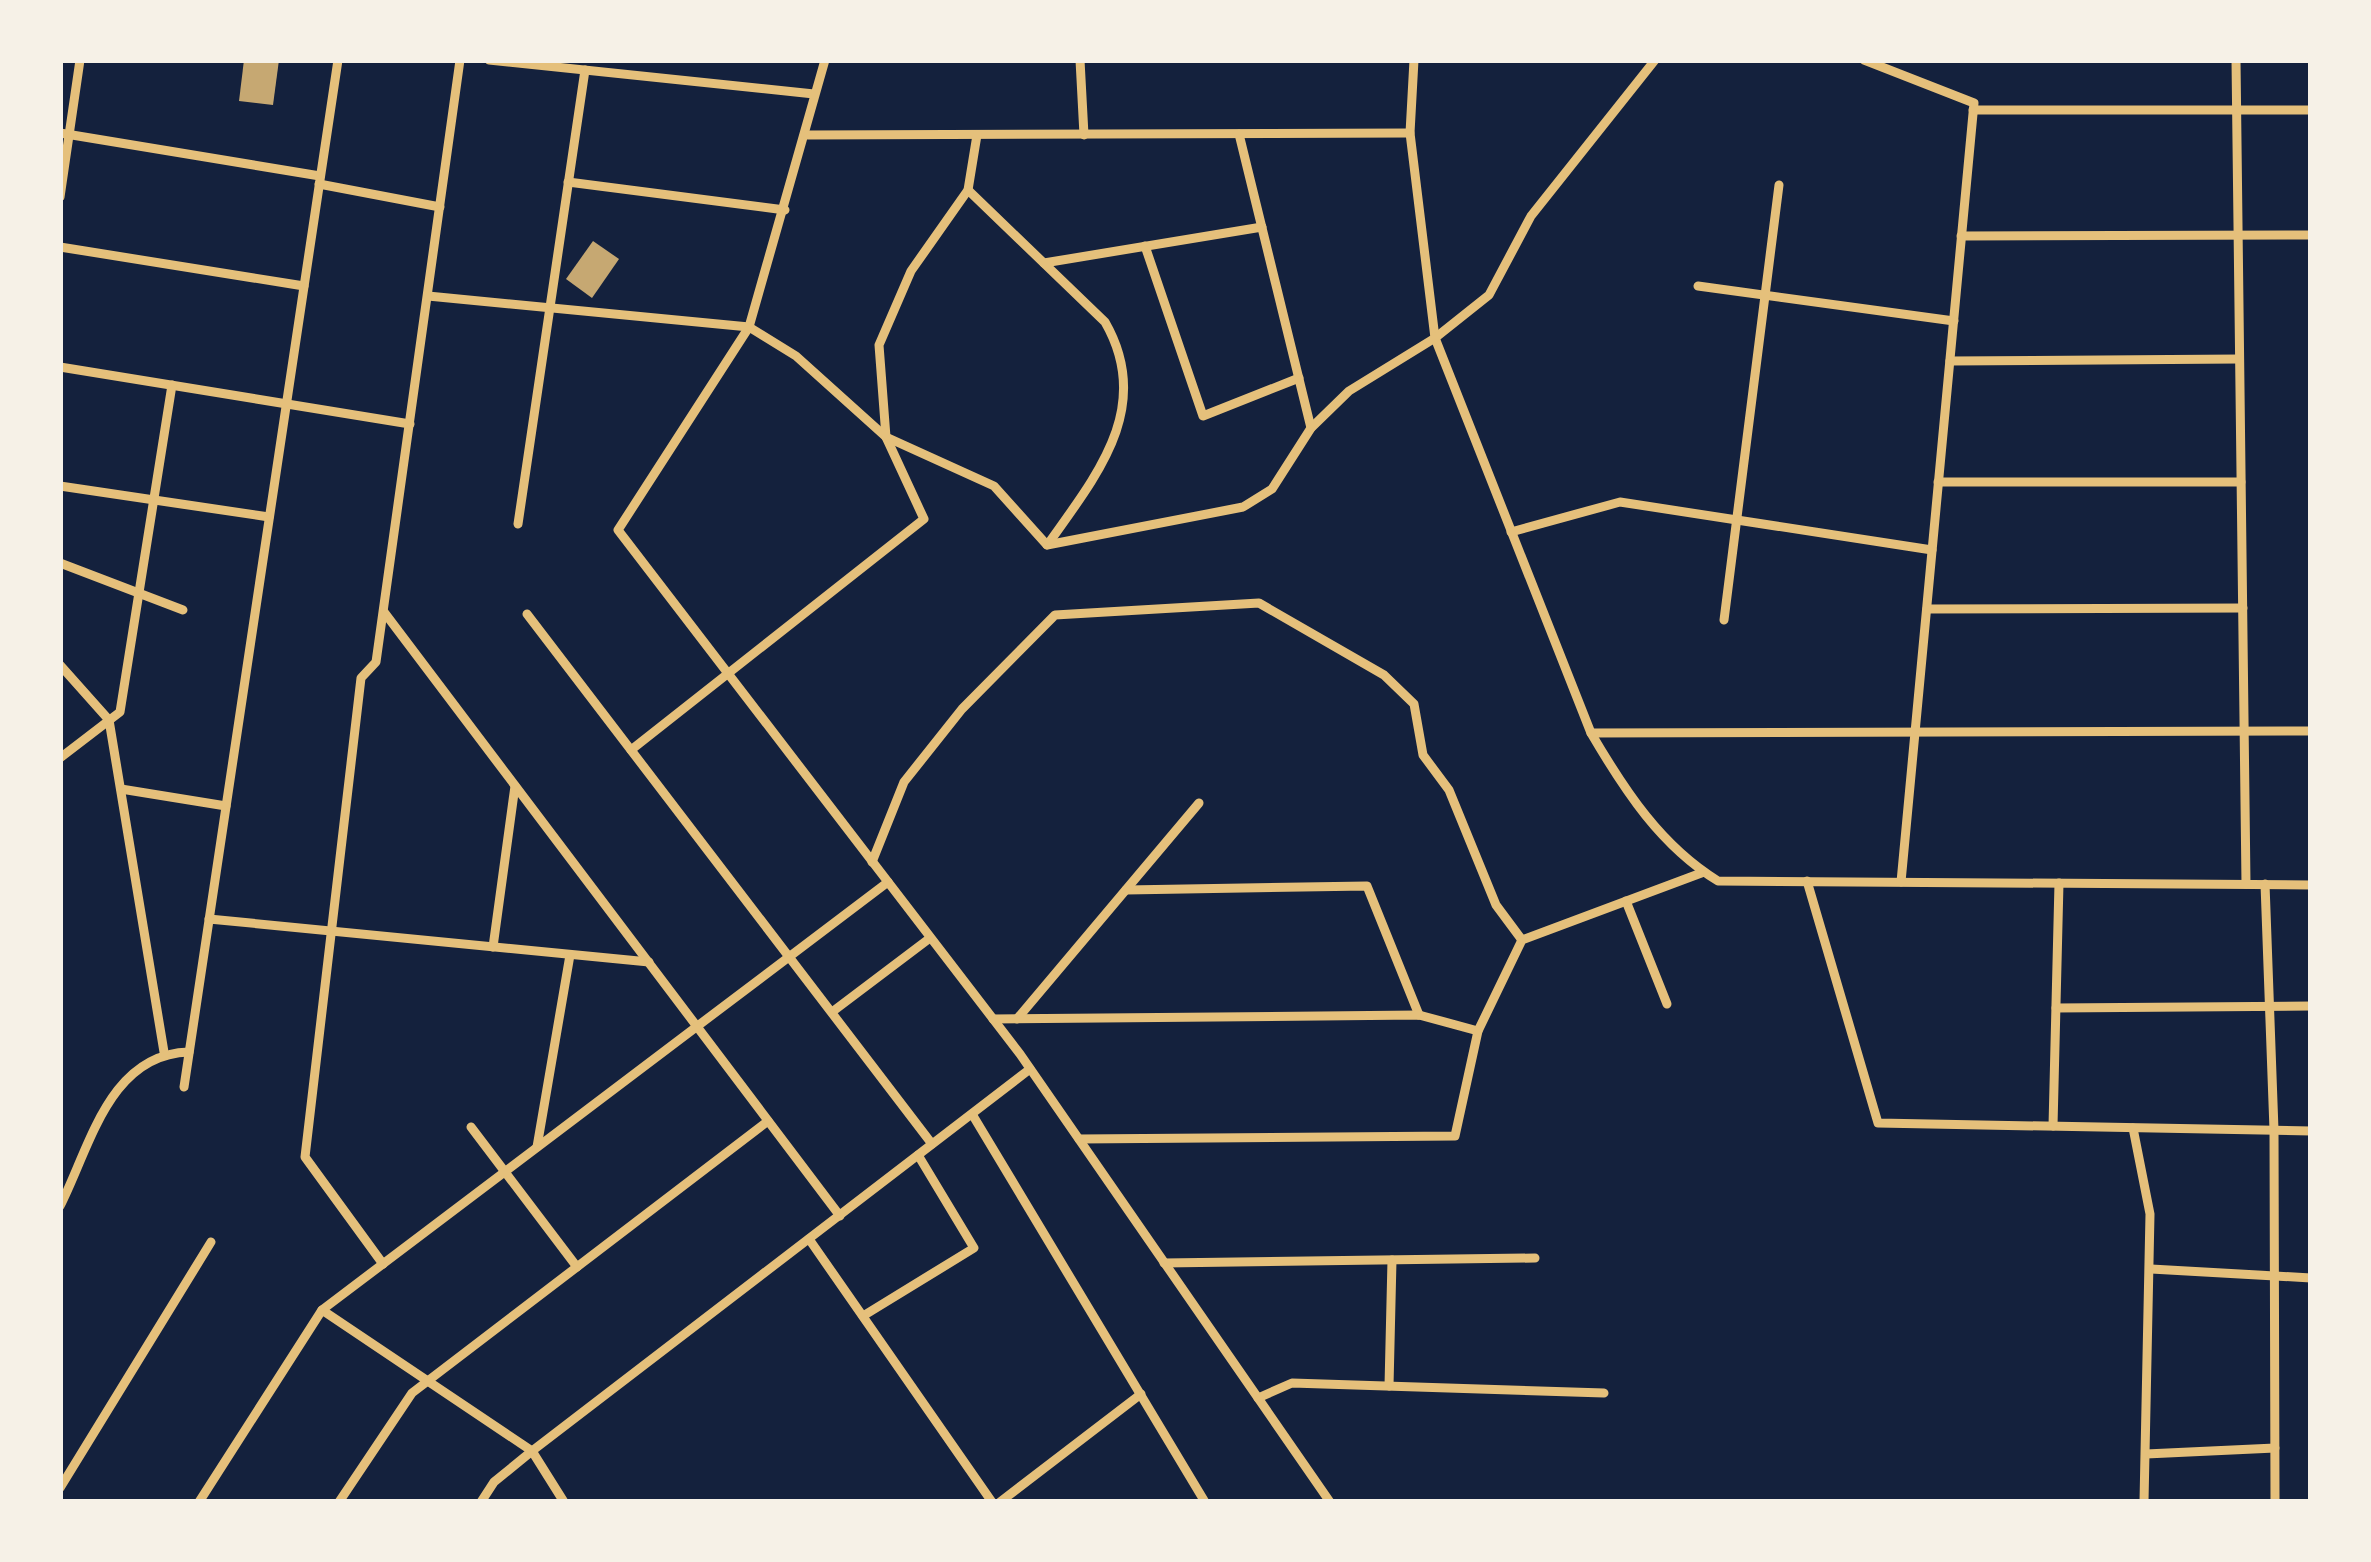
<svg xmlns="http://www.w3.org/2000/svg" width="2371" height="1562" font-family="Raleway,sans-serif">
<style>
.building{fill:#c6a872}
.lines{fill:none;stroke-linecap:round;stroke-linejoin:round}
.minor{stroke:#e5c07b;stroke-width:9}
</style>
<rect width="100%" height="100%" fill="#14213d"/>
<!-- building -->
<g class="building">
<polygon points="244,60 279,60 273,105 239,101"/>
<polygon points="593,241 619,259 592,298 566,279"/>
</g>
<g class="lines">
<!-- minor -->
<g class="minor">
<polyline points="489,60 814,94"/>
<polyline points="825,60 749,327 618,530 1020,1054 1330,1502"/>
<polyline points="1080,60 1084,135"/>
<path d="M 1414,60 L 1410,133 L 1435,338 L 1591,733 C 1625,791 1661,846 1718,881 L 2311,885"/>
<polyline points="1864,60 1974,103 1901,882"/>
<polyline points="2236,60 2246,884"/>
<polyline points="1973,110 2311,110"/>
<polyline points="60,133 320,176"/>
<polyline points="1239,134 1311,428"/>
<polyline points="808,135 1410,133"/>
<polyline points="568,182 785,210"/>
<polyline points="319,184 440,207"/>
<path d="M 968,190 L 1105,322 C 1154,407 1097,475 1048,544"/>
<polyline points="60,197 80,60"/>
<polyline points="1961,236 2311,235"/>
<polyline points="1145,246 1203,416 1299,378"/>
<polyline points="60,247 304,286"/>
<polyline points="1044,263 1262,227"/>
<polyline points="1698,286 1954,321"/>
<polyline points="428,296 749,327 796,356 886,437 994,486 1047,545"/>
<polyline points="1950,361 2239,359"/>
<polyline points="60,367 410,424"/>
<polyline points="1938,482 2241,482"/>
<polyline points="60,486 269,517"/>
<polyline points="518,524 585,70"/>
<polyline points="1511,532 1620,502 1932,550"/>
<polyline points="1047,545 1243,507 1272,489 1311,428 1349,391 1435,338 1489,295 1531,216 1655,60"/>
<polyline points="60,563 183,610"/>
<polyline points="1927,609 2243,608"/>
<polyline points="384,612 840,1216"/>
<polyline points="527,614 932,1144"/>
<polyline points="1724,620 1779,185"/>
<polyline points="60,665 109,720 164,1052"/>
<polyline points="1591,733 2311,731"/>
<polyline points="631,750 924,519 886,437 879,345 911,271 968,190 977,135"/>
<polyline points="60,758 120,712 172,385"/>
<polyline points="121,789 226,806"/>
<polyline points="872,862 904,782 962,709 1055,615 1259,603 1384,675 1414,704 1423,755 1449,790 1496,905 1522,940"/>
<polyline points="1807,881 1878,1123 2311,1131"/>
<polyline points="2265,884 2274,1130 2275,1502"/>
<polyline points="1126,890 1367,886 1419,1015"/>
<polyline points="1626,901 1667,1004"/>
<polyline points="209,919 649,962"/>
<polyline points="493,947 515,786"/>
<polyline points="2056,1008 2311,1006"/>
<polyline points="832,1012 930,938"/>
<polyline points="993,1019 1419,1015 1478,1031"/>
<polyline points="1017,1019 1199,803"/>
<polyline points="184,1087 338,60"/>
<polyline points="972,1114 1205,1502"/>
<polyline points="2053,1126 2059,883"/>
<polyline points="471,1127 577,1267"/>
<polyline points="2133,1128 2150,1214 2144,1502"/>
<polyline points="1079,1139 1455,1136 1478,1031 1522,940 1704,872"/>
<polyline points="537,1147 570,955"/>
<path d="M 60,1206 C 90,1147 109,1054 189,1052"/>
<polyline points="809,1239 992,1502"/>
<polyline points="1164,1263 1535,1258"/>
<polyline points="383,1264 305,1157 361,678 376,662 460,60"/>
<polyline points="2151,1269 2311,1278"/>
<polyline points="322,1310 532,1451 564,1502"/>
<polyline points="863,1316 974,1248 918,1155"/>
<polyline points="1389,1386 1392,1260"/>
<polyline points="1258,1398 1292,1383 1604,1393"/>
<polyline points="2146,1454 2275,1448"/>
<polyline points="60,1488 211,1242"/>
<polyline points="199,1502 322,1310 888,882"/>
<polyline points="339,1502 412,1393 768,1121"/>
<polyline points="481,1502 494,1482 532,1451 1030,1069"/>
<polyline points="1000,1502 1141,1394"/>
</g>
</g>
<!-- border -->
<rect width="2371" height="1562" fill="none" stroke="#f6f1e7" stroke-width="126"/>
</svg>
